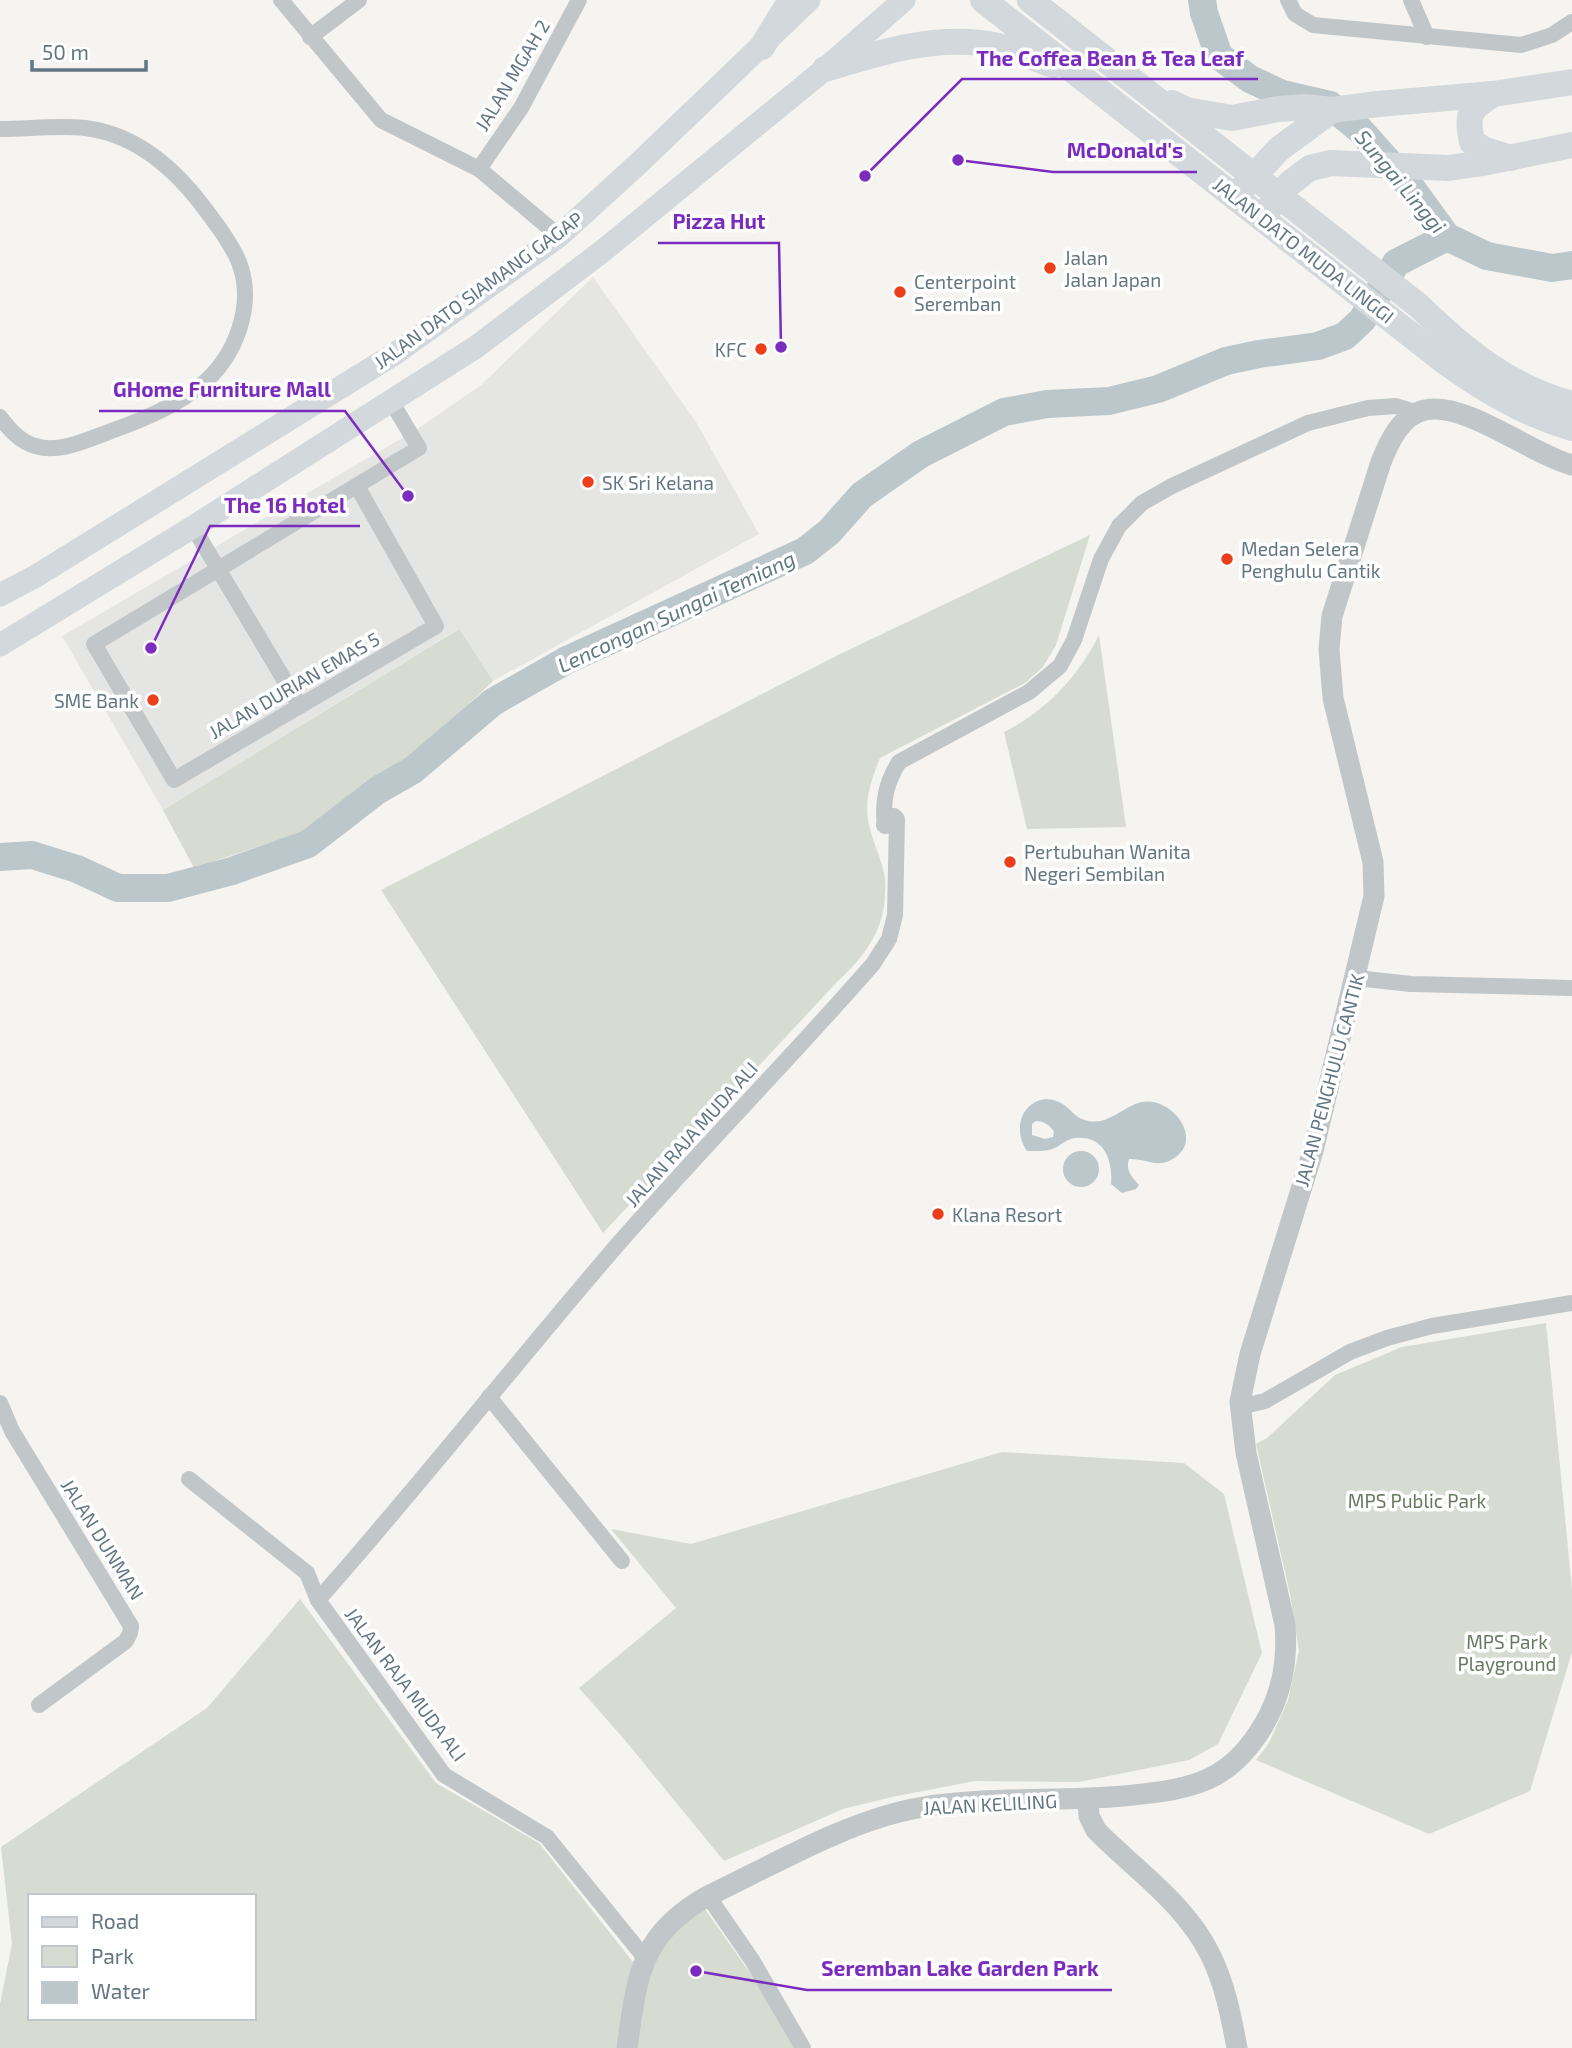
<svg xmlns="http://www.w3.org/2000/svg" width="1572" height="2048" font-family="'Exo 2',sans-serif">
<style>
.built{fill:#e5e6e4}
.green{fill:#d6dcd1;fill-rule:evenodd}
.water{fill:#bbc7cb;fill-rule:evenodd}
.lines{fill:none;stroke-linecap:round;stroke-linejoin:round}
.river{stroke:#bbc7cb;stroke-width:28}
.minor{stroke:#c1c6c8;stroke-width:16}
.tertiary{stroke:#c1c6c8;stroke-width:21}
.secondary{stroke:#d2d8dc;stroke-width:23}
.primary{stroke:#d2d8dc;stroke-width:26}
.trunk{stroke:#d2d8dc;stroke-width:26}
.poi-dot{fill:#ea3f1a;stroke:#fff;stroke-width:2.5}
.labels{text-anchor:middle;dominant-baseline:central;stroke-width:7;stroke-linejoin:round;paint-order:stroke}
.street-label{font-size:19px;fill:#627683;stroke:#fff}
.poi-label{font-size:19px;fill:#627683;stroke:#fff;text-anchor:start}
.park-label{font-size:19px;fill:#677a61;stroke:#fff}
.water-label{font-size:21px;font-style:italic;fill:#5e7980;stroke:#fff}
.leader{fill:none;stroke:#7b2cbf;stroke-width:2.5}
.callout-dot{fill:#7b2cbf;stroke:#fff;stroke-width:2.5}
.callout-label{font-size:21px;text-anchor:middle;font-weight:bold;fill:#7b2cbf;stroke:#fff;stroke-width:7;stroke-linejoin:round;paint-order:stroke}
</style>
<rect width="100%" height="100%" fill="#f5f4f0"/>
<!-- built -->
<polygon class="built" points="593,277 696,422 759,534 493,681 458,629 163,810 62,636 416,430 481,385"/>
<!-- green -->
<g class="green">
<path d="M 1090,535 L 1056,645 L 1043,667 L 1025,683 L 880,758 C 873,775 867,792 867,810 C 868,833 879,851 884,873 C 886,880 885,887 885,894 C 884,932 863,958 837,982 L 603,1233 L 381,890 L 838,655 Z"/>
<polygon points="459,629 493,681 410,760 363,788 311,829 194,868 163,810"/>
<path d="M 1099,635 L 1126,827 L 1027,829 L 1004,732 C 1047,710 1077,678 1099,635 Z"/>
<polygon points="1546,1323 1572,1589 1572,1652 1530,1791 1429,1834 1256,1760 1269,1743 1288,1700 1299,1651 1290,1594 1256,1444 1267,1438 1335,1375 1402,1347"/>
<polygon points="1002,1452 1184,1463 1224,1494 1262,1653 1218,1744 1189,1760 1079,1782 975,1781 892,1797 843,1809 724,1861 624,1739 579,1688 676,1608 611,1529 691,1544"/>
<path d="M 300,1599 L 436,1783 L 539,1843 L 633,1962 L 622,2048 L 0,2048 L 0,2004 L 12,1944 L 1,1847 L 207,1708 ZM 30,1896 L 254,1896 L 254,2018 L 30,2018 Z"/>
<polygon points="702,1905 803,2048 631,2048 647,1961"/>
</g>
<!-- water -->
<g class="water">
<path d="M 1046,1099 C 1071,1101 1069,1117 1088,1121 C 1114,1126 1128,1098 1153,1102 C 1180,1107 1202,1144 1171,1160 C 1156,1168 1144,1158 1129,1159 C 1125,1170 1132,1177 1139,1185 L 1136,1189 L 1122,1193 L 1111,1184 C 1113,1160 1104,1135 1075,1138 C 1067,1139 1061,1145 1055,1148 C 1047,1152 1035,1151 1027,1151 C 1013,1131 1020,1102 1046,1099 ZM 1036,1121 C 1044,1121 1050,1125 1054,1132 L 1053,1137 L 1045,1139 L 1032,1135 L 1032,1124 Z"/>
<circle cx="1081" cy="1169" r="18"/>
</g>
<g class="lines">
<!-- river -->
<g class="river">
<polyline points="1202,0 1204,13 1219,56 1250,79 1282,94 1330,105 1360,130 1410,186 1447,237 1487,256 1552,268 1572,265"/>
<polyline points="0,857 32,855 77,869 118,888 168,888 232,871 308,844 378,790 413,770 493,702 567,660 805,551 829,532 862,495 921,454 1004,412 1047,404 1109,401 1158,389 1226,361 1259,354 1318,346 1345,336 1362,320 1396,263 1447,237"/>
</g>
<!-- minor -->
<g class="minor">
<polyline points="281,0 381,120 479,169 559,236"/>
<polyline points="1288,0 1295,14 1313,25 1521,45 1552,35 1572,22"/>
<polyline points="1411,0 1427,37"/>
<polyline points="310,37 359,0"/>
<path d="M 0,129 C 28,129 58,125 85,128 C 135,134 173,167 202,205 C 215,222 235,248 241,268 C 253,307 236,353 207,380 C 183,403 145,419 114,430 C 89,439 58,455 32,445 C 18,440 8,428 0,417"/>
<polyline points="479,169 521,108 579,0"/>
<path d="M 357,486 L 436,626 L 174,780 L 94,644 C 202,579 311,513 419,448 L 391,401"/>
<polyline points="193,527 300,706"/>
<path d="M 885,826 C 882,802 886,783 899,762 L 1029,692 L 1060,666 L 1074,640 L 1101,559 L 1119,526 L 1142,503 L 1172,486 L 1308,423 L 1368,408 L 1396,406 L 1418,413"/>
<polyline points="1356,978 1411,984 1572,988"/>
<polyline points="489,1397 622,1561"/>
<polyline points="0,1403 12,1431 131,1626 130,1633 126,1641 39,1705"/>
<polyline points="1240,1407 1265,1401 1350,1352 1387,1338 1432,1326 1572,1303"/>
<polyline points="189,1479 307,1573 318,1600 444,1775 547,1837 645,1958"/>
<path d="M 318,1600 C 421,1484 517,1361 619,1243 C 702,1148 790,1059 873,964 L 889,939 L 895,915 L 897,819 L 894,816 L 888,816 L 884,825"/>
<polyline points="708,1896 752,1960 803,2048"/>
</g>
<!-- tertiary -->
<g class="tertiary">
<path d="M 1088,1799 L 1089,1816 L 1096,1830 C 1134,1869 1185,1903 1210,1954 C 1225,1984 1231,2016 1237,2048"/>
<path d="M 627,2048 C 637,1978 639,1934 708,1896 C 771,1866 849,1820 918,1808 C 984,1796 1056,1802 1124,1796 C 1154,1793 1189,1790 1216,1775 C 1237,1763 1251,1746 1263,1726 C 1282,1694 1288,1662 1285,1625 L 1246,1453 L 1240,1402 L 1250,1354 L 1313,1151 L 1374,896 L 1373,862 L 1333,698 L 1329,649 L 1332,616 L 1381,462 C 1389,442 1401,415 1425,410 C 1465,401 1531,454 1572,465"/>
</g>
<!-- secondary -->
<g class="secondary">
<polyline points="0,595 36,576 396,353 559,236 639,163 809,0"/>
<polyline points="0,645 193,527 476,347 604,250 825,69 904,0"/>
</g>
<!-- primary -->
<g class="primary">
<path d="M 1493,94 C 1470,109 1466,113 1472,142 L 1485,150 L 1511,158"/>
<polyline points="1239,192 1279,149 1332,110 1378,104 1493,94 1572,82"/>
<polyline points="1262,217 1289,184 1310,168 1331,163 1448,168 1483,163 1572,145"/>
</g>
<!-- trunk -->
<g class="trunk">
<path d="M 983,0 L 1444,361 C 1484,390 1524,414 1572,428"/>
<path d="M 1030,0 L 1419,306 C 1464,350 1509,387 1572,404"/>
<polyline points="762,47 791,0"/>
<path d="M 825,69 C 876,54 926,37 980,43 C 1005,45 1030,57 1053,65"/>
<polyline points="1172,103 1186,110 1232,118 1278,109 1305,107 1332,110"/>
</g>
</g>
<!-- markers -->
<g class="poi-dot">
<circle cx="1050" cy="268" r="7"/>
<circle cx="900" cy="292" r="7"/>
<circle cx="761" cy="349" r="7"/>
<circle cx="588" cy="482" r="7"/>
<circle cx="1227" cy="559" r="7"/>
<circle cx="153" cy="700" r="7"/>
<circle cx="1010" cy="862" r="7"/>
<circle cx="938" cy="1214" r="7"/>
</g>
<g class="labels">
<!-- street labels -->
<g class="street-label">
<text transform="translate(512 75) rotate(-59)">JALAN MGAH 2</text>
<text transform="translate(1304 250) rotate(38)">JALAN DATO MUDA LINGGI</text>
<text transform="translate(478 290) rotate(-36)">JALAN DATO SIAMANG GAGAP</text>
<text transform="translate(294 685) rotate(-30)">JALAN DURIAN EMAS 5</text>
<text transform="translate(1329 1080) rotate(-75)">JALAN PENGHULU CANTIK</text>
<text transform="translate(691 1134) rotate(-48)">JALAN RAJA MUDA ALI</text>
<text transform="translate(103 1539) rotate(58)">JALAN DUNMAN</text>
<text transform="translate(406 1684) rotate(53)">JALAN RAJA MUDA ALI</text>
<text transform="translate(990 1804) rotate(-3)">JALAN KELILING</text>
</g>
<!-- poi labels -->
<g class="poi-label">
<text x="1064" y="257">Jalan<tspan x="1064" dy="22">Jalan Japan</tspan></text>
<text x="914" y="281">Centerpoint<tspan x="914" dy="22">Seremban</tspan></text>
<text x="747" y="349" text-anchor="end">KFC</text>
<text x="602" y="482">SK Sri Kelana</text>
<text x="1241" y="548">Medan Selera<tspan x="1241" dy="22">Penghulu Cantik</tspan></text>
<text x="139" y="700" text-anchor="end">SME Bank</text>
<text x="1024" y="851">Pertubuhan Wanita<tspan x="1024" dy="22">Negeri Sembilan</tspan></text>
<text x="952" y="1214">Klana Resort</text>
</g>
<!-- park labels -->
<g class="park-label">
<text x="1417" y="1500">MPS Public Park</text>
<text x="1507" y="1641">MPS Park<tspan x="1507" dy="22">Playground</tspan></text>
</g>
<!-- water labels -->
<g class="water-label">
<text transform="translate(1401 181) rotate(50)">Sungai Linggi</text>
<text transform="translate(676 611) rotate(-25)">Lencongan Sungai Temiang</text>
</g>
</g>
<!-- callouts -->
<path class="leader" d="M865 176L962 79H1258M958 160L1053 172H1197M781 347L779 243H658M408 496L345 411H99M151 648L210 526H360M696 1971L807 1990H1112"/>
<g class="callout-dot">
<circle cx="865" cy="176" r="7"/>
<circle cx="958" cy="160" r="7"/>
<circle cx="781" cy="347" r="7"/>
<circle cx="408" cy="496" r="7"/>
<circle cx="151" cy="648" r="7"/>
<circle cx="696" cy="1971" r="7"/>
</g>
<g class="callout-label">
<text x="1110" y="66">The Coffea Bean &amp; Tea Leaf</text>
<text x="1125" y="158">McDonald's</text>
<text x="719" y="229">Pizza Hut</text>
<text x="222" y="397">GHome Furniture Mall</text>
<text x="285" y="513">The 16 Hotel</text>
<text x="960" y="1976">Seremban Lake Garden Park</text>
</g>
<!-- legend -->
<rect x="28" y="1894" width="228" height="126" fill="#ffffff" stroke="#c0c8cd" stroke-width="2"/>
<rect x="42" y="1917" width="35" height="10" fill="#d2d8dc" stroke="#c0c8cd" stroke-width="2"/>
<text x="91" y="1929" font-size="21" fill="#627683">Road</text>
<rect x="42" y="1946" width="35" height="21" fill="#d6dcd1" stroke="#c0c8cd" stroke-width="2"/>
<text x="91" y="1964" font-size="21" fill="#627683">Park</text>
<rect x="42" y="1982" width="35" height="21" fill="#bbc7cb" stroke="#c0c8cd" stroke-width="2"/>
<text x="91" y="1999" font-size="21" fill="#627683">Water</text>
<!-- scale -->
<path d="M32 60v10h114v-10" fill="none" stroke="#627683" stroke-width="3.5"/>
<text x="42" y="60" font-size="21" fill="#627683" stroke="#ffffff" stroke-width="5" paint-order="stroke">50 m</text>
</svg>
